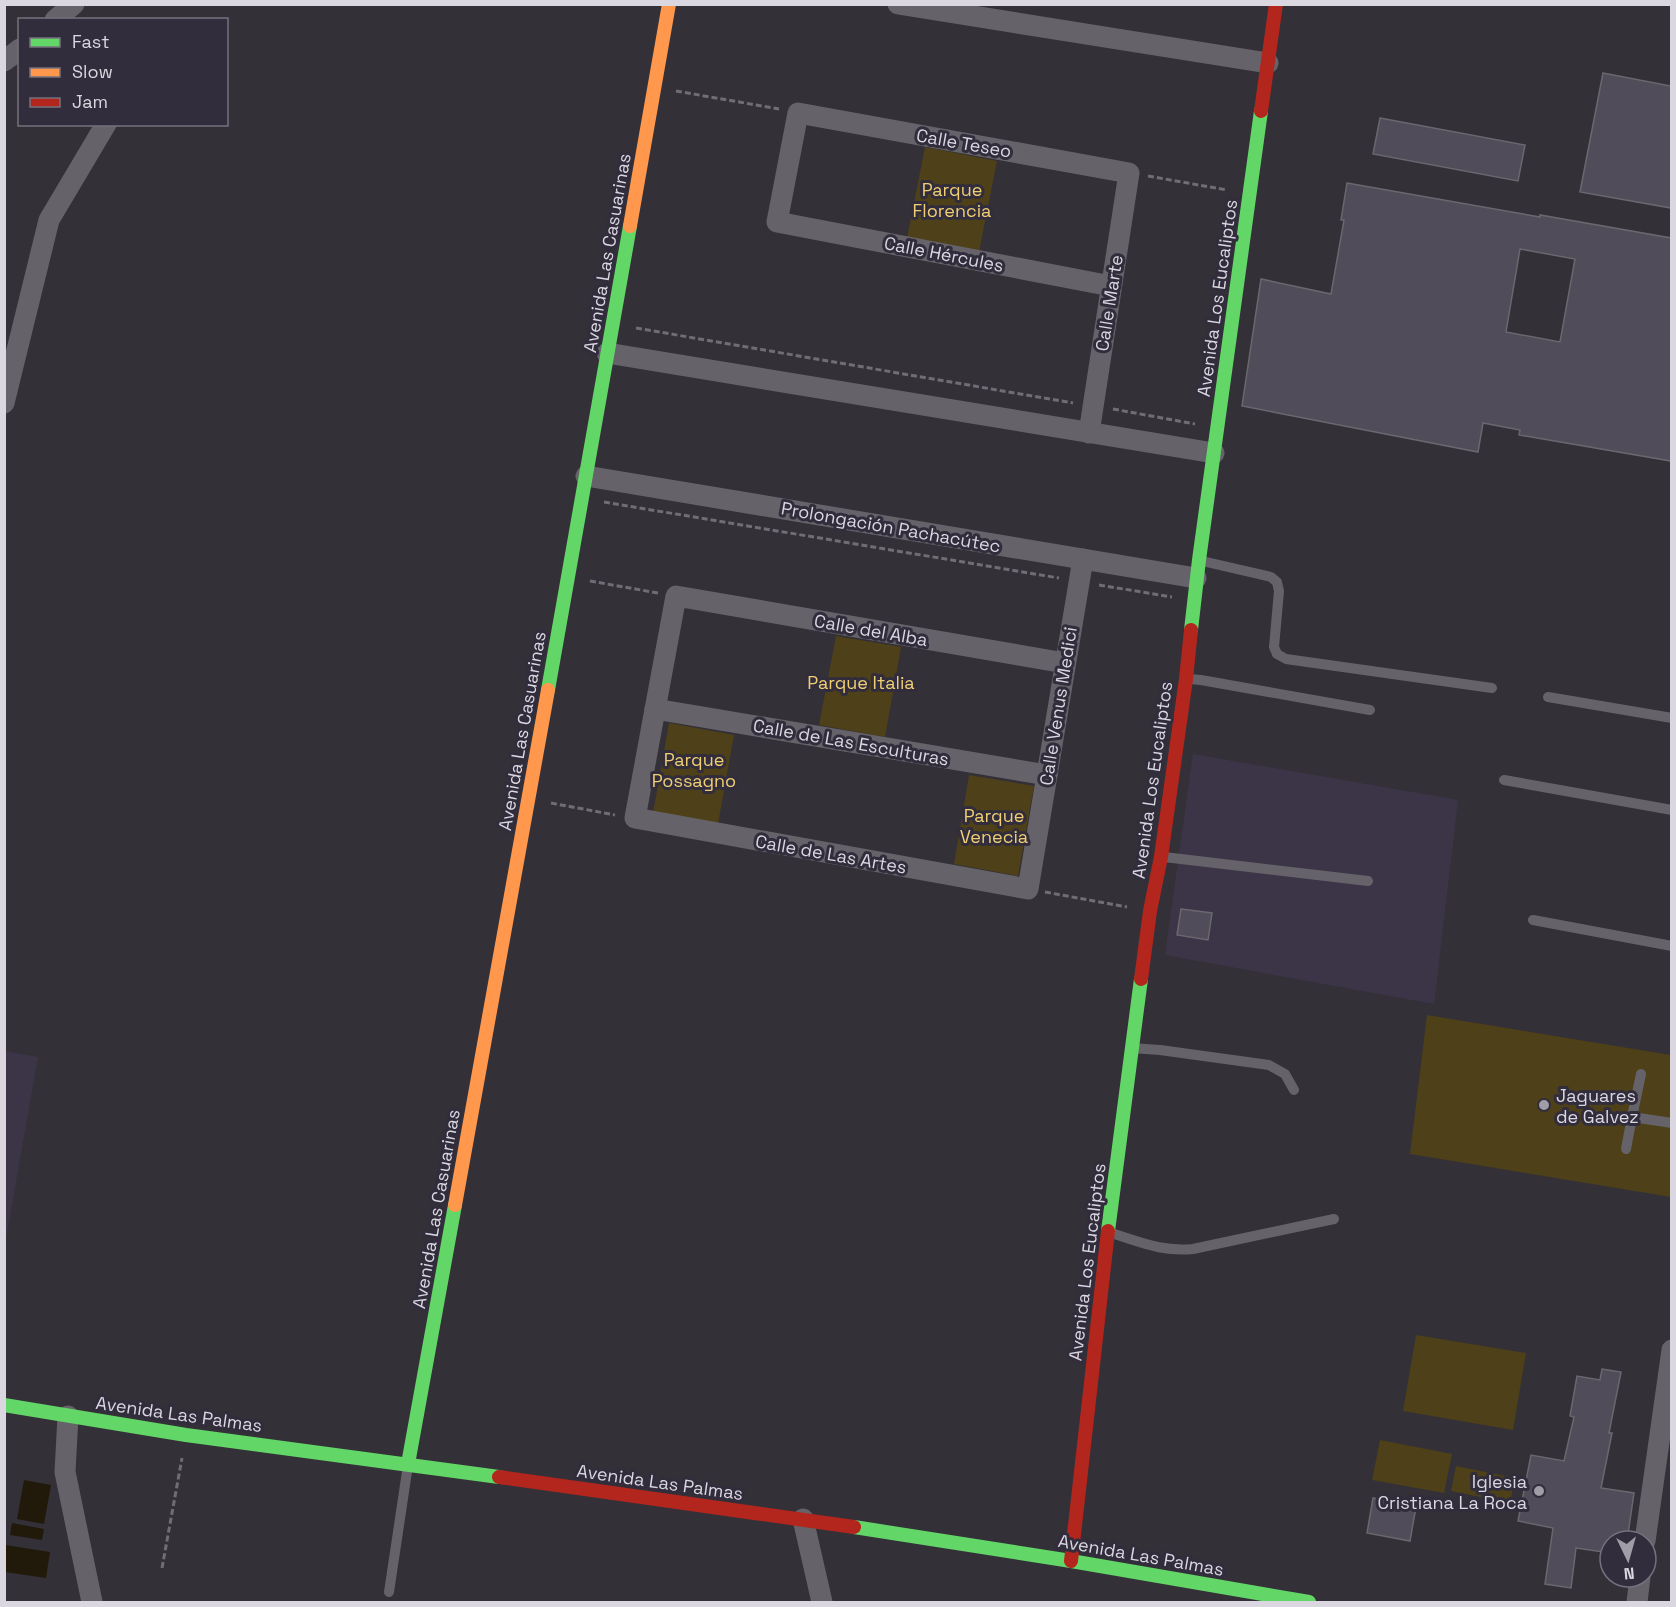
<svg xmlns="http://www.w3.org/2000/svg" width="1676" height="1607" font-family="'Space Grotesk',sans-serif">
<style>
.built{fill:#3c3548}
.green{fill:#4e4018}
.water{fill:#211a0a}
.building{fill:#504c59;stroke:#6a686e;stroke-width:1.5;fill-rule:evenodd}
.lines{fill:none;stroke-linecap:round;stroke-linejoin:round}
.path{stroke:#6f6e74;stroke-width:3;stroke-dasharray:6 3;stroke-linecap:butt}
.lane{stroke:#656369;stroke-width:10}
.street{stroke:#656369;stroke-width:21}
.fast{stroke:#63d668;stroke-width:14}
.slow{stroke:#ff974d;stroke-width:14}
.jam{stroke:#b3261e;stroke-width:14}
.poi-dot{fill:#a09da6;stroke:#322d3c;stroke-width:2}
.labels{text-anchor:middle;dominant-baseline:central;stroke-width:6;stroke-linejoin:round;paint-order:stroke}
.street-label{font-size:18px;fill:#dad7e1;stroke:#322d3c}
.park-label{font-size:18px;fill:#efcf72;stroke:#322d3c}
.poi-label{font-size:18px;fill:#dad7e1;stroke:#322d3c;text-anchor:start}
</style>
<rect width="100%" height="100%" fill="#333038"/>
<!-- built -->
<g class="built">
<polygon points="1193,754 1458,800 1434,1004 1165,955"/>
<polygon points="5,1051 38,1057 5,1244 4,1051"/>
</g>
<!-- green -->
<g class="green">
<polygon points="925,147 997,161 979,252 907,238"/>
<polygon points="836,636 901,647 885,737 819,725"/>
<polygon points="669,723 734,735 718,824 653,813"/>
<polygon points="969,775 1034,786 1018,876 954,864"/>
<polygon points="1427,1015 1671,1055 1671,1197 1410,1154"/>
<polygon points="1416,1335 1526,1353 1513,1430 1403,1411"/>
<polygon points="1380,1440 1452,1454 1444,1493 1372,1480"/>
<polygon points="1456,1466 1515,1478 1510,1503 1451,1491"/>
</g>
<!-- water -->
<g class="water">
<polygon points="24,1480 51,1485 44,1524 17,1519"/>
<polygon points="12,1523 44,1529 42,1540 10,1535"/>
<polygon points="5,1545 50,1552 46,1578 5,1572"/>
</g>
<!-- building -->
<g class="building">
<polygon points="1603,73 1671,86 1671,208 1580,192"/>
<polygon points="1380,118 1525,145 1518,181 1373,154"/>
<path d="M 1347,183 L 1540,217 L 1540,215 L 1671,238 L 1671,461 L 1519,435 L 1520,430 L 1483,423 L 1478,452 L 1242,406 L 1261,279 L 1331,294 L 1344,220 L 1341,220 ZM 1520,249 L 1575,259 L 1560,342 L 1506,332 Z"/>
<polygon points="1181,909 1212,913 1208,940 1177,935"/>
<polygon points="1602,1369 1621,1372 1609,1433 1612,1433 1601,1488 1634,1493 1627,1541 1610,1541 1610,1553 1576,1548 1571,1588 1545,1584 1553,1528 1518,1521 1531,1455 1564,1461 1574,1417 1570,1416 1577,1376 1600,1380"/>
<polygon points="1373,1498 1416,1507 1410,1541 1367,1533"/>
</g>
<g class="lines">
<!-- path -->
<g class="path">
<polyline points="676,91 779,109"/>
<polyline points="1148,176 1227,190"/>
<polyline points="636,328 1073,403"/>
<polyline points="1113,409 1195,424"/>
<polyline points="604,502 1059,578"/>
<polyline points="590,581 658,593"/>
<polyline points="1099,585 1172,597"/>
<polyline points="551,803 615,815"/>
<polyline points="1045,892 1127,907"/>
<polyline points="162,1568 182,1458"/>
</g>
<!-- lane -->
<g class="lane">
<polyline points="1202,561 1271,577 1277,582 1279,591 1274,647 1277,654 1286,659 1492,688"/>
<polyline points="1189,679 1201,680 1370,710"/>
<polyline points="1548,697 1672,718"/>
<polyline points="1504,780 1672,810"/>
<polyline points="1164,857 1368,881"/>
<polyline points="1533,920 1672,946"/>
<polyline points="1131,1048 1160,1050 1269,1065 1285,1074 1294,1090"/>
<polyline points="1641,1074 1632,1117 1672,1123"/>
<polyline points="1626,1149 1632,1117"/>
<path d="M 1111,1233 C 1141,1242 1161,1252 1193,1249 L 1334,1219"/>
<polyline points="389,1592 408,1465"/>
</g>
<!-- street -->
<g class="street">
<polyline points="898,4 1268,63"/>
<polyline points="55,20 74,4"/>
<polyline points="4,61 20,49"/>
<polyline points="607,353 1214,453"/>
<polyline points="4,403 49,220 106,124"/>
<polyline points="1089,433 1129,173 798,113 777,222 1111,286"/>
<polyline points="586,476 1196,578"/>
<polyline points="1065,663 676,596 635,818 1028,889 1083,559"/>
<polyline points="655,709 1047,775"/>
<polyline points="68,1416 65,1472 92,1602"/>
<polyline points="803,1519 822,1602"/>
<polyline points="1645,1541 1672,1350"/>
<polyline points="1637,1602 1640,1577"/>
</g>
<!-- fast -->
<g class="fast">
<polyline points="1191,630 1199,560 1261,111"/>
<polyline points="548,690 630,226"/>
<polyline points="1108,1231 1141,979"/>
<polyline points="4,1405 186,1435 499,1477"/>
<polyline points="408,1464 455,1205"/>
<polyline points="854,1527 1071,1561 1309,1602"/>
</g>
<!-- slow -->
<g class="slow">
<polyline points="630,226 669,4"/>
<polyline points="455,1205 548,690"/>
</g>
<!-- jam -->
<g class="jam">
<polyline points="1261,111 1276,4"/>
<polyline points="1141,979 1150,911 1161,857 1186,679 1191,630"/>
<polyline points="499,1477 854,1527"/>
<polyline points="1071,1561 1108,1231"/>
</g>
</g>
<!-- markers -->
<g class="poi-dot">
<circle cx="1544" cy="1105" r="6"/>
<circle cx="1539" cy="1491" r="6"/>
</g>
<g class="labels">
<!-- street labels -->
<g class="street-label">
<text transform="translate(964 143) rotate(10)">Calle Teseo</text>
<text transform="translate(607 253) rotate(-80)">Avenida Las Casuarinas</text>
<text transform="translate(944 254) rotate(11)">Calle Hércules</text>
<text transform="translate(1217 298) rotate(-82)">Avenida Los Eucaliptos</text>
<text transform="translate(1109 303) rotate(-81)">Calle Marte</text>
<text transform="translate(891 527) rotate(10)">Prolongación Pachacútec</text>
<text transform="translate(871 630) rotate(10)">Calle del Alba</text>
<text transform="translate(1058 706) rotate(-81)">Calle Venus Medici</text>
<text transform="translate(522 731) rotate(-80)">Avenida Las Casuarinas</text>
<text transform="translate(851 742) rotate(10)">Calle de Las Esculturas</text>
<text transform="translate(1152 780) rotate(-82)">Avenida Los Eucaliptos</text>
<text transform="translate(831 854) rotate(10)">Calle de Las Artes</text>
<text transform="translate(436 1209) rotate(-80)">Avenida Las Casuarinas</text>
<text transform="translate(1087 1262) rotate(-83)">Avenida Los Eucaliptos</text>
<text transform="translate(179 1414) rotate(8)">Avenida Las Palmas</text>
<text transform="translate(660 1482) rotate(8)">Avenida Las Palmas</text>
<text transform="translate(1141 1555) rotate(10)">Avenida Las Palmas</text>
</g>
<!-- park labels -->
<g class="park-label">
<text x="952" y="189">Parque<tspan x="952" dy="21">Florencia</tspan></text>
<text x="861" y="682">Parque Italia</text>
<text x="694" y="759">Parque<tspan x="694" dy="21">Possagno</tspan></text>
<text x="994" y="815">Parque<tspan x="994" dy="21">Venecia</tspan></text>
</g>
<!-- poi labels -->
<g class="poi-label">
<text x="1556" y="1095">Jaguares<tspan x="1556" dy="21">de Galvez</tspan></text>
<text x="1527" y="1481" text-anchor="end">Iglesia<tspan x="1527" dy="21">Cristiana La Roca</tspan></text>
</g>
</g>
<!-- border -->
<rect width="1676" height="1607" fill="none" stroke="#dad7e1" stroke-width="12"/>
<!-- legend -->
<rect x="18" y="18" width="210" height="108" fill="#322d3c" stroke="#75717e" stroke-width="1.5"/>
<rect x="30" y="38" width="30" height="9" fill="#63d668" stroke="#75717e" stroke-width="1.5"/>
<text x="72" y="48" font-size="18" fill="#dad7e1">Fast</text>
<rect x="30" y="68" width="30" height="9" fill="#ff974d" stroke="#75717e" stroke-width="1.5"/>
<text x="72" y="78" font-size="18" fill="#dad7e1">Slow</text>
<rect x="30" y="98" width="30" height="9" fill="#b3261e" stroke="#75717e" stroke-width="1.5"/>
<text x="72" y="108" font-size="18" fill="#dad7e1">Jam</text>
<!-- north arrow -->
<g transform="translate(1628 1559) rotate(175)"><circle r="28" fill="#322d3c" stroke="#75717e" stroke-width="1.5"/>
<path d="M0-4.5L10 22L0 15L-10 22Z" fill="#a09da6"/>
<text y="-9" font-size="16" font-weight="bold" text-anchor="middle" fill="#dad7e1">N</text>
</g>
</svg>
